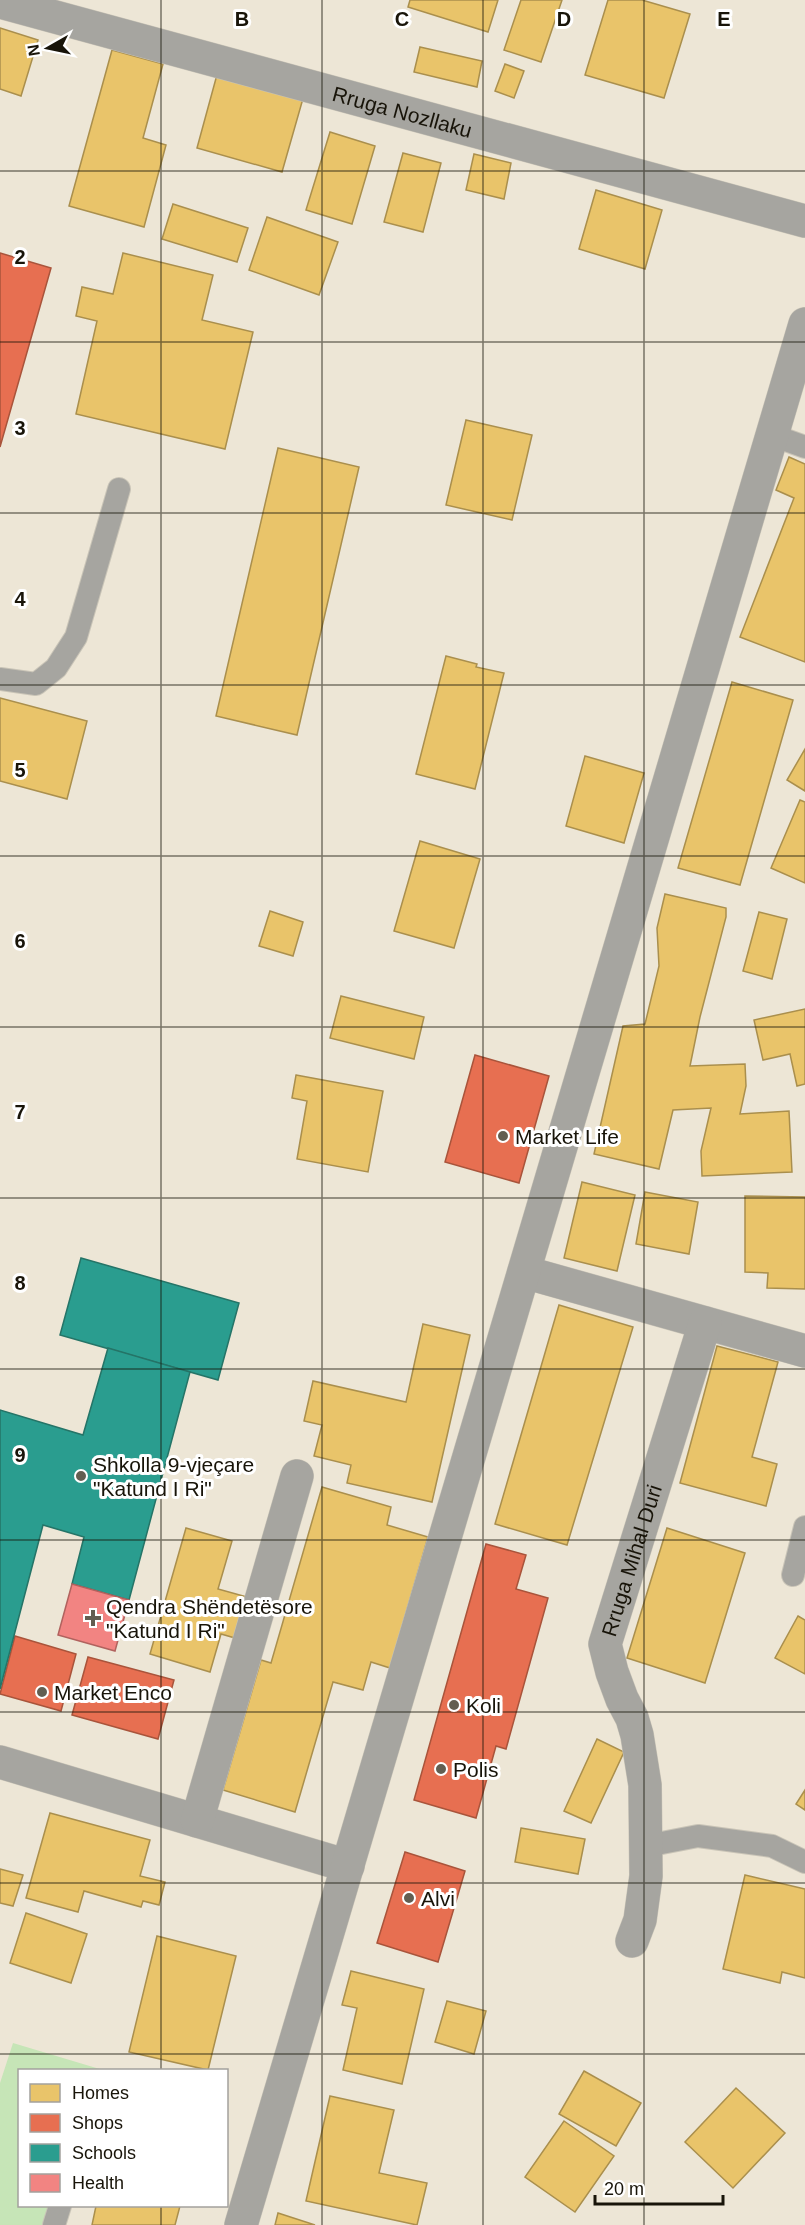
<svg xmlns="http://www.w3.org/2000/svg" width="805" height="2225" font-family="Arial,sans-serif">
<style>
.green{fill:#c6e5b7}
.homes{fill:#e9c46a;stroke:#aa8f4d;stroke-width:1.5}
.shops{fill:#e76f51;stroke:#a9543b;stroke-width:1.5}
.schools{fill:#2a9d8f;stroke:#257467;stroke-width:1.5}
.health{fill:#f28482;stroke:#b1625e;stroke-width:1.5}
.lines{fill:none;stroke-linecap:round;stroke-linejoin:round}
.service-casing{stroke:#c9c4b7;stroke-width:24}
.minor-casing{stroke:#c9c4b7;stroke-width:34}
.service{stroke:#a6a5a0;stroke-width:22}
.minor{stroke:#a6a5a0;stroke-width:33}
.grid{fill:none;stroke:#181409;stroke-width:1.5;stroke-opacity:0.55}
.poi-dot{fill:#635e51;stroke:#fff;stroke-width:2}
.labels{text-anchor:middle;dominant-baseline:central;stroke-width:6;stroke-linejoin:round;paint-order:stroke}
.street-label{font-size:21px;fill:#181409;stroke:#fff}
.poi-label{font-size:21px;fill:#181409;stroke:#fff;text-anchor:start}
.grid-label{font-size:20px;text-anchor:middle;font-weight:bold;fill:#181409;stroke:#fff;stroke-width:6;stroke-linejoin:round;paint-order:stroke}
</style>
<rect width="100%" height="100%" fill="#ede6d6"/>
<!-- green -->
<polygon class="green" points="13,2043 103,2070 20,2070 20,2206 60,2206 54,2225 0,2225 0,2083"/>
<!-- homes -->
<g class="homes">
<polygon points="410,0 498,0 488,32 408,7"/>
<polygon points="521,0 562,0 541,62 504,50"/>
<polygon points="608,0 642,0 690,14 664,98 585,75"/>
<polygon points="0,28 38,40 21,96 0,89"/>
<polygon points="420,47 482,61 477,87 414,72"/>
<polygon points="112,50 163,64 143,138 166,145 144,227 69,206"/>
<polygon points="505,64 524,71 514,98 495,91"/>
<polygon points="218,71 304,95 282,172 197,148"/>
<polygon points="330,132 375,146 352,224 306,210"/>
<polygon points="403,153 441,163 423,232 384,222"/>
<polygon points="474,154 511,163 504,199 466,190"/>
<polygon points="596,190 662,210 645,269 579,249"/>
<polygon points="173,204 248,228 237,262 162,239"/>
<polygon points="267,217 338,242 319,295 249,270"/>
<polygon points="123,253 213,275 202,320 253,332 225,449 76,414 97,321 76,316 82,287 113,294"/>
<polygon points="466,420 532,435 512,520 446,505"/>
<polygon points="278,448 359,467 297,735 216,716"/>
<polygon points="789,457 805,464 805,662 740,637 794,498 776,490"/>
<polygon points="446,656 477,664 476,667 504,673 475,789 416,774"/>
<polygon points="732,682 793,700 740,885 678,868"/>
<polygon points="0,698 87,721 67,799 0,781"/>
<polygon points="805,749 805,791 787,780"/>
<polygon points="585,756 644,773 624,843 566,826"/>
<polygon points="800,800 805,802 805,883 771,868"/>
<polygon points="420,841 480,859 454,948 394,931"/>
<polygon points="665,894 726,908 726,917 700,1017 690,1066 745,1064 746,1086 740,1114 789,1111 792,1172 702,1176 701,1151 711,1108 673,1110 659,1169 594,1154 623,1026 645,1024 659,966 657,928"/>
<polygon points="270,911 303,922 293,956 259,946"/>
<polygon points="759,912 787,919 772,979 743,971"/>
<polygon points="341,996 424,1017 414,1059 330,1038"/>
<polygon points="805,1009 805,1084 797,1086 790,1054 763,1060 754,1020"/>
<polygon points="296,1075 383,1091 368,1172 297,1159 307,1101 292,1098"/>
<polygon points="582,1182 635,1195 617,1271 564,1258"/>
<polygon points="645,1192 698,1202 689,1254 636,1244"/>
<polygon points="745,1196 805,1197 805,1289 767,1288 768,1273 745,1272"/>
<polygon points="559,1305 633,1327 567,1545 495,1524"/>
<polygon points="423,1324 470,1335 432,1502 347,1483 351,1465 314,1456 322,1425 304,1421 313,1381 406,1402"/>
<polygon points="717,1346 778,1362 752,1457 777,1464 766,1506 680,1483"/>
<polygon points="322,1487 391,1507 387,1525 428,1537 390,1668 371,1662 363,1690 333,1682 295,1812 223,1790 261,1660 271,1663"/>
<polygon points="186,1528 232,1541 218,1589 247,1597 235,1638 221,1634 210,1672 150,1654"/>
<polygon points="667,1528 745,1553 705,1683 627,1658"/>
<polygon points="798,1616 805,1620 805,1674 775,1658"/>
<polygon points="597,1739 624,1752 591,1823 564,1811"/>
<polygon points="805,1790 805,1810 796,1804"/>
<polygon points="50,1813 150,1840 140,1876 165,1882 159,1905 143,1901 141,1907 84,1891 78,1912 26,1898"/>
<polygon points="521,1828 585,1839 578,1874 515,1862"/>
<polygon points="0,1869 23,1875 13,1906 0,1903"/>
<polygon points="745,1875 805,1889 805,1978 782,1972 780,1983 723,1969"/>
<polygon points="26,1913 87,1934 71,1983 10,1963"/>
<polygon points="157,1936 236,1956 208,2070 129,2052"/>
<polygon points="351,1971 424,1989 402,2084 343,2070 357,2008 342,2005"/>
<polygon points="447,2001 486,2011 474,2054 435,2042"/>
<polygon points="584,2071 641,2103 616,2146 559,2114"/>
<polygon points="736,2088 785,2133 733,2188 685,2142"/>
<polygon points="330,2096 394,2110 379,2173 427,2183 417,2225 306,2201"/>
<polygon points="564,2121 614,2156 575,2212 525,2177"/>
<polygon points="96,2206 180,2206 175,2225 92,2225"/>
<polygon points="278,2213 315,2225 275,2225"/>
</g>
<!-- shops -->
<g class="shops">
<polygon points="0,253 51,268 0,447"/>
<polygon points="475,1055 549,1076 519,1183 445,1162"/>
<polygon points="486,1544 526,1555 516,1589 548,1598 506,1749 496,1746 476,1818 414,1800"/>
<polygon points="15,1636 76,1654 61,1711 0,1694"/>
<polygon points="88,1657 174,1680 158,1739 72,1715"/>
<polygon points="405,1852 465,1871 438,1962 377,1943"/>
</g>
<!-- schools -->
<g class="schools">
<polygon points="81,1258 239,1303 218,1380 60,1335"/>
<polygon points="108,1348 190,1372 129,1600 72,1584 84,1537 43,1525 0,1689 0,1410 83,1435"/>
</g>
<!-- health -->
<polygon class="health" points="72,1584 129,1600 115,1651 58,1635"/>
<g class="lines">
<!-- service casing -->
<g class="service-casing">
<g id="service">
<polyline points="772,435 805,447"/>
<polyline points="0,679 36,684 56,668 76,637 119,489"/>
<polyline points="793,1575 805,1527"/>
<polyline points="646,1846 698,1836 772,1846 805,1862"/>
<polyline points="54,2225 60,2206"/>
</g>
</g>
<!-- minor casing -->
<g class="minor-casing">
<g id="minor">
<path id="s1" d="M 0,2 L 805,221"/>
<polyline points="524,1272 805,1351"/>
<polyline points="0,1762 348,1866"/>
<polyline points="197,1821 297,1476"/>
<path id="s2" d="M 632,1941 L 640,1920 L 646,1876 L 645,1785 L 637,1735 L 632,1718 L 622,1699 L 612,1672 L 605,1644 L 705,1323"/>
<polyline points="241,2225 805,324"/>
</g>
</g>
<!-- service -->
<use href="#service" class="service"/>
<!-- minor -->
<use href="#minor" class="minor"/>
</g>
<!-- grid -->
<path class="grid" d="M 161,0 L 161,2070M 322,0 L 322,2225M 483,0 L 483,2225M 644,0 L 644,2225M 0,171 L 805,171M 0,342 L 805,342M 0,513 L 805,513M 0,685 L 805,685M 0,856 L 805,856M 0,1027 L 805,1027M 0,1198 L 805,1198M 0,1369 L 805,1369M 0,1540 L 805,1540M 0,1712 L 805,1712M 0,1883 L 805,1883M 0,2054 L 805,2054M 161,2206 L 161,2225"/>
<!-- markers -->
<g class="poi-dot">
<circle cx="503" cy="1136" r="6"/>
<circle cx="81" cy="1476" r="6"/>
<path d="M90 1609h6v6h6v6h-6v6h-6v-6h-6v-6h6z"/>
<circle cx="42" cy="1692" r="6"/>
<circle cx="454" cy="1705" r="6"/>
<circle cx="441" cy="1769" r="6"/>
<circle cx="409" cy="1898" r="6"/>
</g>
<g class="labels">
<!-- street labels -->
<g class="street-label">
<text stroke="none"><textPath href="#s1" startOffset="417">Rruga Nozllaku</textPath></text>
<text stroke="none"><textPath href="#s2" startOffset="393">Rruga Mihal Duri</textPath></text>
</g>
<!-- poi labels -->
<g class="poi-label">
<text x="515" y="1136">Market Life</text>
<text x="93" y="1464">Shkolla 9-vjeçare<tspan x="93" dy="24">"Katund I Ri"</tspan></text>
<text x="106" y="1606">Qendra Shëndetësore<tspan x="106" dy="24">"Katund I Ri"</tspan></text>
<text x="54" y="1692">Market Enco</text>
<text x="466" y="1705">Koli</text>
<text x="453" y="1769">Polis</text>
<text x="421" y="1898">Alvi</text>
</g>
</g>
<g class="grid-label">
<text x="242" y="26">B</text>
<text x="402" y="26">C</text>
<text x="564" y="26">D</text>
<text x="724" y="26">E</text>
<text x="20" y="264">2</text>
<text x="20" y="435">3</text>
<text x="20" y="606">4</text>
<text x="20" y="777">5</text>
<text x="20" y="948">6</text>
<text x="20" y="1119">7</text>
<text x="20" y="1290">8</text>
<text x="20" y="1462">9</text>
</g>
<!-- legend -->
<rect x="18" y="2069" width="210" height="138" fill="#ffffff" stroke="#a3a19d" stroke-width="1.5"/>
<rect x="30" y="2084" width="30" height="18" fill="#e9c46a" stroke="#a3a19d" stroke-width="1.5"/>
<text x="72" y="2099" font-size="18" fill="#181409">Homes</text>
<rect x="30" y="2114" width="30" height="18" fill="#e76f51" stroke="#a3a19d" stroke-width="1.5"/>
<text x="72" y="2129" font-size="18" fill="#181409">Shops</text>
<rect x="30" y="2144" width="30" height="18" fill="#2a9d8f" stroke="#a3a19d" stroke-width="1.5"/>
<text x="72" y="2159" font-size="18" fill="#181409">Schools</text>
<rect x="30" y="2174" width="30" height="18" fill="#f28482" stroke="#a3a19d" stroke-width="1.5"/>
<text x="72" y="2189" font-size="18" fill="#181409">Health</text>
<!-- north arrow -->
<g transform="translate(48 48) rotate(261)" stroke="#ffffff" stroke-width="4.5" paint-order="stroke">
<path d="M0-4.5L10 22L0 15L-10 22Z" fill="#181409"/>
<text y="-9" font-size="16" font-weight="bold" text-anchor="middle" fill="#181409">N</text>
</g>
<!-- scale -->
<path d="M595 2195v9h128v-9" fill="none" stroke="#181409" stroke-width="3"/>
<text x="604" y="2195" font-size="18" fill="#181409" stroke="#ffffff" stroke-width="4.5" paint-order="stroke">20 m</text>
</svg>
